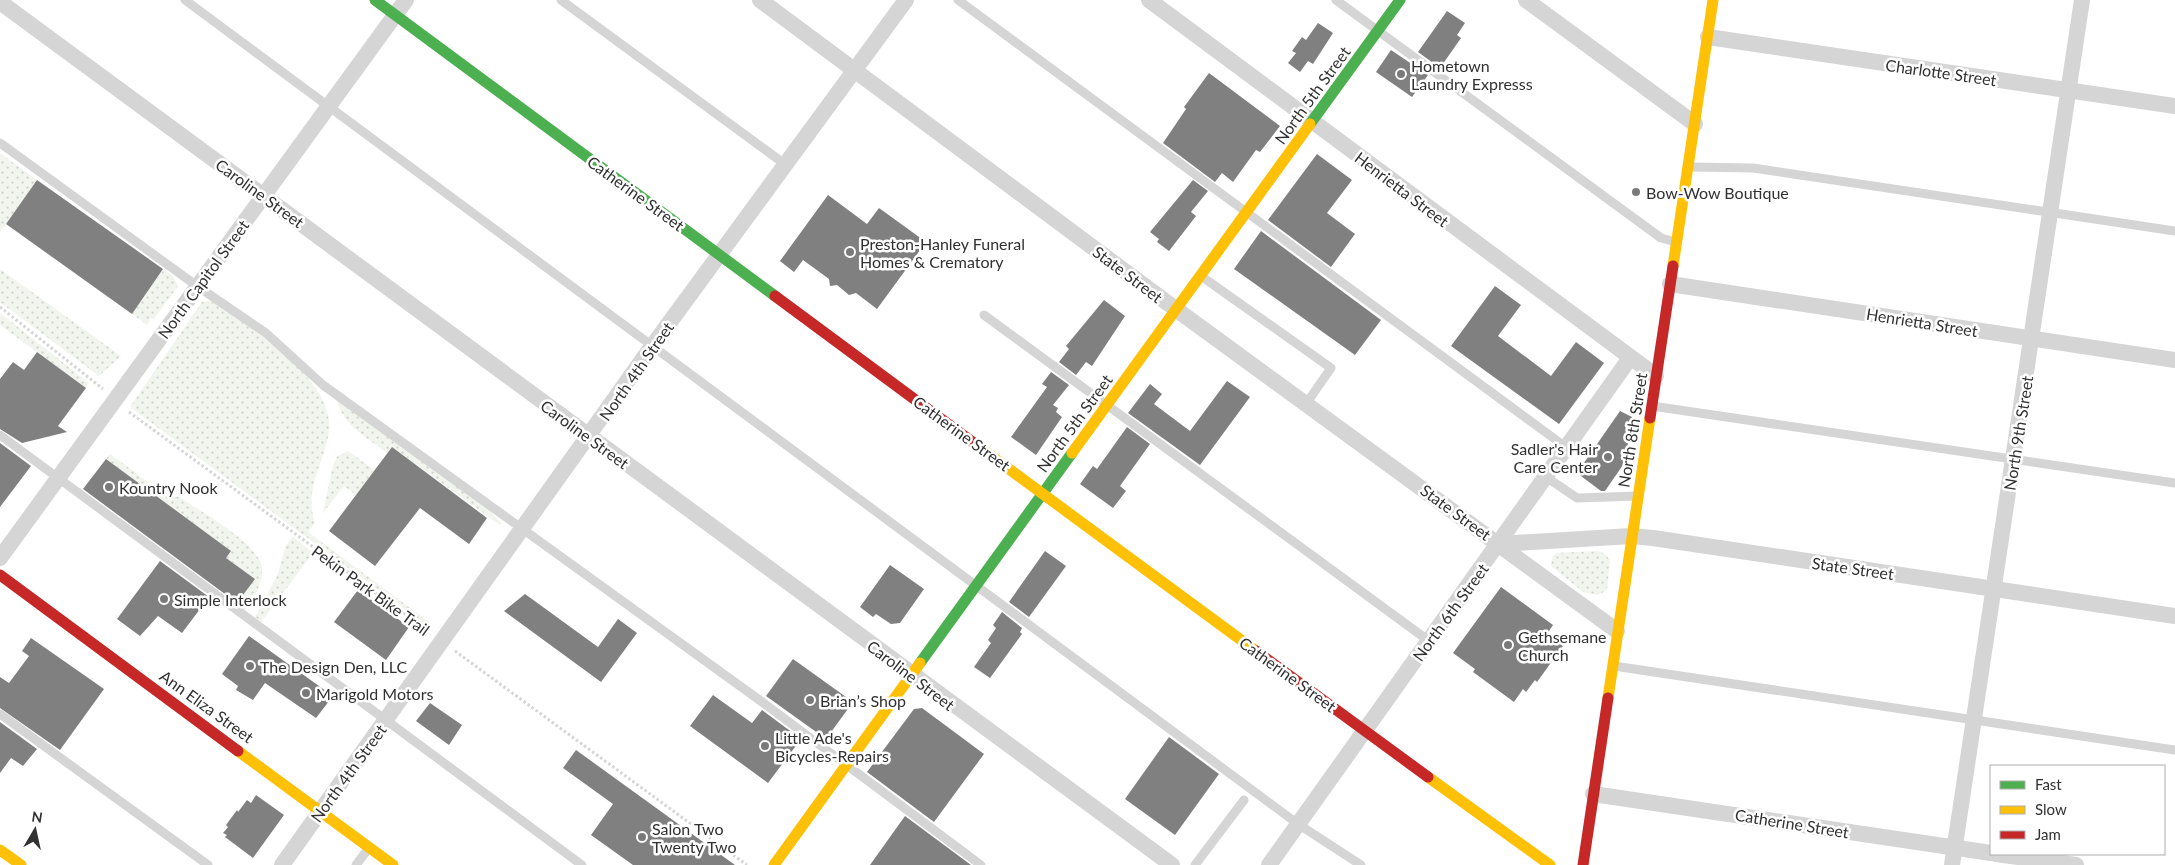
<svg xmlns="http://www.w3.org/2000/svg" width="2175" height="865" font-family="Lato,sans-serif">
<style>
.grass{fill:url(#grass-dots)}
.building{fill:#808080}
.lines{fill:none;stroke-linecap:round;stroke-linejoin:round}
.path{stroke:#d5d5d5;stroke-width:3;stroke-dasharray:2.5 2.5;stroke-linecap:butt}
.lane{stroke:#d5d5d5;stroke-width:9}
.street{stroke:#d5d5d5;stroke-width:16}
.fast{stroke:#4caf50;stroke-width:11}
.slow{stroke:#ffc107;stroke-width:11}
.jam{stroke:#c62828;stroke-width:11}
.poi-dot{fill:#797979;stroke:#fff;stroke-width:2}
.labels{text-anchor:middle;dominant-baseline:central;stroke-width:5;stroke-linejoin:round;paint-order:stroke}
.poi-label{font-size:16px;fill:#313131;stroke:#fff;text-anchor:start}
.street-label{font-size:16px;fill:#313131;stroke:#fff}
</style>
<defs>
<pattern id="grass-dots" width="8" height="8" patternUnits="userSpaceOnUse" patternTransform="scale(1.25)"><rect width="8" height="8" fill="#f1f5ed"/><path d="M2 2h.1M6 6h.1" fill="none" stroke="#cfd2cc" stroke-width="1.8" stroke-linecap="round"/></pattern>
</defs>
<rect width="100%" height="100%" fill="#fff"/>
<!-- grass -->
<g class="grass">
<polygon points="0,153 37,180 0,232"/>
<polygon points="0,269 121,356 99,376 0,302"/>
<polygon points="164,269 173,276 178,286 154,319 150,319 147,325 132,314"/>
<path d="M 208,301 L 215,303 C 250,326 335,381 329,430 C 326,461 303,487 315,523 L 308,532 L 429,622 L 427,626 L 130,407 L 202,302 Z"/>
<polygon points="0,313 89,383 86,388 0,325"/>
<path d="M 337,400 L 487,508 L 501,523 L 500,525 L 392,447 L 387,453 C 368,438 343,426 337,400 Z"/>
<polygon points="348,451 374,470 356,495 344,486 323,513 333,465 338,456"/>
<polygon points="110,454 159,490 155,495 106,459"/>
<path d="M 161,492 L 169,497 L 179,497 C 198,510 262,545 262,569 C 263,584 253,600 245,611 L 236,604 L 255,579 L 226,558 L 231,551 L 157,497 Z"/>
<polygon points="293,537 313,553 261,622 255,617 278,574 286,545"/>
<polygon points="1598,551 1605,554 1610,560 1607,590 1598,595 1583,592 1551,566 1552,558 1556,553"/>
</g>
<!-- building -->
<g class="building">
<polygon points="1447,11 1465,23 1457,35 1461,38 1440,68 1418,52"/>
<polygon points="1318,23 1333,33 1313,64 1308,61 1300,72 1288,63 1296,53 1292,51 1302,37 1306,40"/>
<polygon points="1391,50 1428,75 1412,97 1376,72"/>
<polygon points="1209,73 1280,126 1260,152 1256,150 1233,182 1222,173 1215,182 1163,143 1186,109 1184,107"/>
<polygon points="1317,154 1352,180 1327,213 1355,234 1331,267 1268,220"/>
<polygon points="37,180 163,269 132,314 6,224"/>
<polygon points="1193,180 1208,191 1191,212 1196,216 1169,251 1157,242 1159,239 1150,232"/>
<polygon points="828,195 867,224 879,208 926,242 877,309 856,293 849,295 837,285 830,286 829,279 803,260 794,272 780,261"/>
<polygon points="1261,231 1381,320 1355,355 1234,269"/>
<polygon points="1495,286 1521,305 1498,336 1551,376 1576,342 1604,363 1559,424 1451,346"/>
<polygon points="1104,300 1125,316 1092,366 1086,362 1076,375 1059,362 1069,349 1066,346"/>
<polygon points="37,352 86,388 58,426 67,432 22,443 0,429 0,379 13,362 24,370"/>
<polygon points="1051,372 1069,385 1053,405 1058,408 1056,412 1062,417 1036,455 1011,437 1047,387 1042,384"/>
<polygon points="1227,381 1250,397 1200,465 1128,413 1150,384 1162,394 1154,404 1190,431"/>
<polygon points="1620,411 1632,417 1625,462 1605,491 1601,491 1577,473"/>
<polygon points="1127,427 1150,444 1120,486 1126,491 1113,508 1080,484 1093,466 1097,469"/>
<polygon points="0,443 31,466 0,507"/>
<polygon points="392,447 487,518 469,544 420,508 375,566 329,531"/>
<polygon points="106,459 231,551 226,558 255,579 237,603 83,489"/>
<polygon points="1045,551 1066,566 1029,617 1009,602"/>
<polygon points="160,561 209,597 182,633 158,616 140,636 117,619"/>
<polygon points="890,565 924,589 900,623 891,624 876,614 873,617 860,607"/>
<polygon points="1501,587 1553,625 1547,634 1563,646 1537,682 1535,680 1526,692 1523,689 1514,702 1473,672 1475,669 1453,653"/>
<polygon points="358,590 409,627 386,660 334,622"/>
<polygon points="525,594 598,647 618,619 637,633 601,682 504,611"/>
<polygon points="1002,612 1022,628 1020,632 1022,634 990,678 974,667 991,643 988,640 996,628 993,625"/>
<polygon points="249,636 333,696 316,718 265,683 253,700 236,690 238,686 222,674"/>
<polygon points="31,638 104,689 60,750 0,708 0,677 9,683 29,656 22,651"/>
<polygon points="793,659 853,702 826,739 766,696"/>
<polygon points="713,695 752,723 762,710 801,739 768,783 690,726"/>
<polygon points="430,703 462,725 449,745 416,721"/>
<polygon points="922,708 984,754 934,822 867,772 914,709"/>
<polygon points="0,722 37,749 23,766 11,758 0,773"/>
<polygon points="1169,737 1219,774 1175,835 1125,799"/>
<polygon points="576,750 735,865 633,865 591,835 613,804 563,768"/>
<polygon points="256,795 284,815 253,858 225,837 227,835 223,833 228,827 226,825 237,810 238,812 247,800 251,803"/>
<polygon points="905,816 971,865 870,865"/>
</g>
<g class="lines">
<!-- path -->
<g class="path">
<polyline points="0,307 103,389"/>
<polyline points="129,412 428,631"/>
<polyline points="455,651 747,865"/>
</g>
<!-- lane -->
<g class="lane">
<polyline points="185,0 1298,824 1361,865"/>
<polyline points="561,0 786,165"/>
<polyline points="958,0 1567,448"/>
<polyline points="1336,0 1661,238 1676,242"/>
<polyline points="0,143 197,286 266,333 323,385 758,699 981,865"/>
<polyline points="1690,167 1753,168 2175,231"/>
<polyline points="1201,276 1331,368 1306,404"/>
<polyline points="984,315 1429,641"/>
<polyline points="1652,406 2175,483"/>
<polyline points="0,435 582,865"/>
<polyline points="1546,477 1577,498 1638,496"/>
<polyline points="1614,666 2175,750"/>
<polyline points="0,714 208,865"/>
<polyline points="356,865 368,849"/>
<polyline points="1195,865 1244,800"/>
</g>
<!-- street -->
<g class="street">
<polyline points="760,0 1177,310 1617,631"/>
<polyline points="1149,0 1656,376"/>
<polyline points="1526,0 1695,124"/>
<polyline points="0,2 1172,865"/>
<polyline points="1708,37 2175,106"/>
<polyline points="1670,284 2175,360"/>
<polyline points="1499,544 1631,536 1653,538 2175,616"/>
<polyline points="0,558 406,0"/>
<polyline points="1593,794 1991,853"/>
<polyline points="1996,854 2076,865"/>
<polyline points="282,865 653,345 906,0"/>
<polyline points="1269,865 1630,358"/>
<polyline points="1952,865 2082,0"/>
</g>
<!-- fast -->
<g class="fast">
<polyline points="375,0 775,296"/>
<polyline points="1310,124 1400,0"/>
<polyline points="920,663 1072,453"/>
</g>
<!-- slow -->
<g class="slow">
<polyline points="1673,266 1713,0"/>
<polyline points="975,444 1256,651"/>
<polyline points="1072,453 1310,124"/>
<polyline points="1608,698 1650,418"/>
<polyline points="238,751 393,865"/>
<polyline points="1428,777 1550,865"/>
<polyline points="0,850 21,865"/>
<polyline points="774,865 920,663"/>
</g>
<!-- jam -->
<g class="jam">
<polyline points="775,296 975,444"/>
<polyline points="1650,418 1673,266"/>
<polyline points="0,575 238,751"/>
<polyline points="1256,651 1428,777"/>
<polyline points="1583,865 1608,698"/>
</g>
</g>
<!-- markers -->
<g class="poi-dot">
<circle cx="1401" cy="74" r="5"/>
<circle cx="1636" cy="192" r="5"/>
<circle cx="850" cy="252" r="5"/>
<circle cx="1608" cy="457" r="5"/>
<circle cx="109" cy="487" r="5"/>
<circle cx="164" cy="599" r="5"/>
<circle cx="1508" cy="645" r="5"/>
<circle cx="250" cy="666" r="5"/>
<circle cx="306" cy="693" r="5"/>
<circle cx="810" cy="700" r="5"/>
<circle cx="765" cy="746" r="5"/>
<circle cx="642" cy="837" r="5"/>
</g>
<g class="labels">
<!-- poi labels -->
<g class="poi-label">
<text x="1411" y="65">Hometown<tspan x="1411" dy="18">Laundry Expresss</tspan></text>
<text x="1646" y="192">Bow-Wow Boutique</text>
<text x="860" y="243">Preston-Hanley Funeral<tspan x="860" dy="18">Homes &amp; Crematory</tspan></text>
<text x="1598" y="448" text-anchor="end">Sadler's Hair<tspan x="1598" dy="18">Care Center</tspan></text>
<text x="119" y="487">Kountry Nook</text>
<text x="174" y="599">Simple Interlock</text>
<text x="1518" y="636">Gethsemane<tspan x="1518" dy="18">Church</tspan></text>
<text x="260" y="666">The Design Den, LLC</text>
<text x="316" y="693">Marigold Motors</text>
<text x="820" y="700">Brian’s Shop</text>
<text x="775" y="737">Little Ade's<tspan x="775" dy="18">Bicycles-Repairs</tspan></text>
<text x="652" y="828">Salon Two<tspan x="652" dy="18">Twenty Two</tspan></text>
</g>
<!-- street labels -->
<g class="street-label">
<text transform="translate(1941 72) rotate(8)">Charlotte Street</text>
<text transform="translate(1312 95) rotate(-54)">North 5th Street</text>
<text transform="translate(1402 189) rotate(37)">Henrietta Street</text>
<text transform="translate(260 193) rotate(36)">Caroline Street</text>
<text transform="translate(636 193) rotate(36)">Catherine Street</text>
<text transform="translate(1128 274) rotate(37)">State Street</text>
<text transform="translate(203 279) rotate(-54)">North Capitol Street</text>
<text transform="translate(1922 322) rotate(9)">Henrietta Street</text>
<text transform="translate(636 371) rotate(-55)">North 4th Street</text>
<text transform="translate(1074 423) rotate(-54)">North 5th Street</text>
<text transform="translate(1632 430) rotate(-81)">North 8th Street</text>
<text transform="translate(962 433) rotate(36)">Catherine Street</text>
<text transform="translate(2018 433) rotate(-81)">North 9th Street</text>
<text transform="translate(585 434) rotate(36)">Caroline Street</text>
<text transform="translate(1456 512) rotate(36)">State Street</text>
<text transform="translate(1853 568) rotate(8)">State Street</text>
<text transform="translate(371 590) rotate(36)">Pekin Park Bike Trail</text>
<text transform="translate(1450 612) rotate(-54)">North 6th Street</text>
<text transform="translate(1288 674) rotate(36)">Catherine Street</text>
<text transform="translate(911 675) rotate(37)">Caroline Street</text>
<text transform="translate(207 706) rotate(36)">Ann Eliza Street</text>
<text transform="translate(348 773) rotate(-54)">North 4th Street</text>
<text transform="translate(1792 823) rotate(9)">Catherine Street</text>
</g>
</g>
<!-- legend -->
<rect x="1990" y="765" width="175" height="90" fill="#ffffff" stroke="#adadad"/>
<rect x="2000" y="781" width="25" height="8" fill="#4caf50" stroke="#adadad"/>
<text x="2035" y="790" font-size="15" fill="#313131">Fast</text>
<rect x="2000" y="806" width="25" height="8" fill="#ffc107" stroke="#adadad"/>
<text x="2035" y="815" font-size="15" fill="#313131">Slow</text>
<rect x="2000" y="831" width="25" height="8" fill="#c62828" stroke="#adadad"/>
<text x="2035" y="840" font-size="15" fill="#313131">Jam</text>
<!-- north arrow -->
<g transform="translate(35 830) rotate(9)" stroke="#ffffff" stroke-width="4" paint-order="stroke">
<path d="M0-4L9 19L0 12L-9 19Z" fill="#313131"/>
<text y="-8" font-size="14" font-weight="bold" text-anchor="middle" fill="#313131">N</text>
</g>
</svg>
